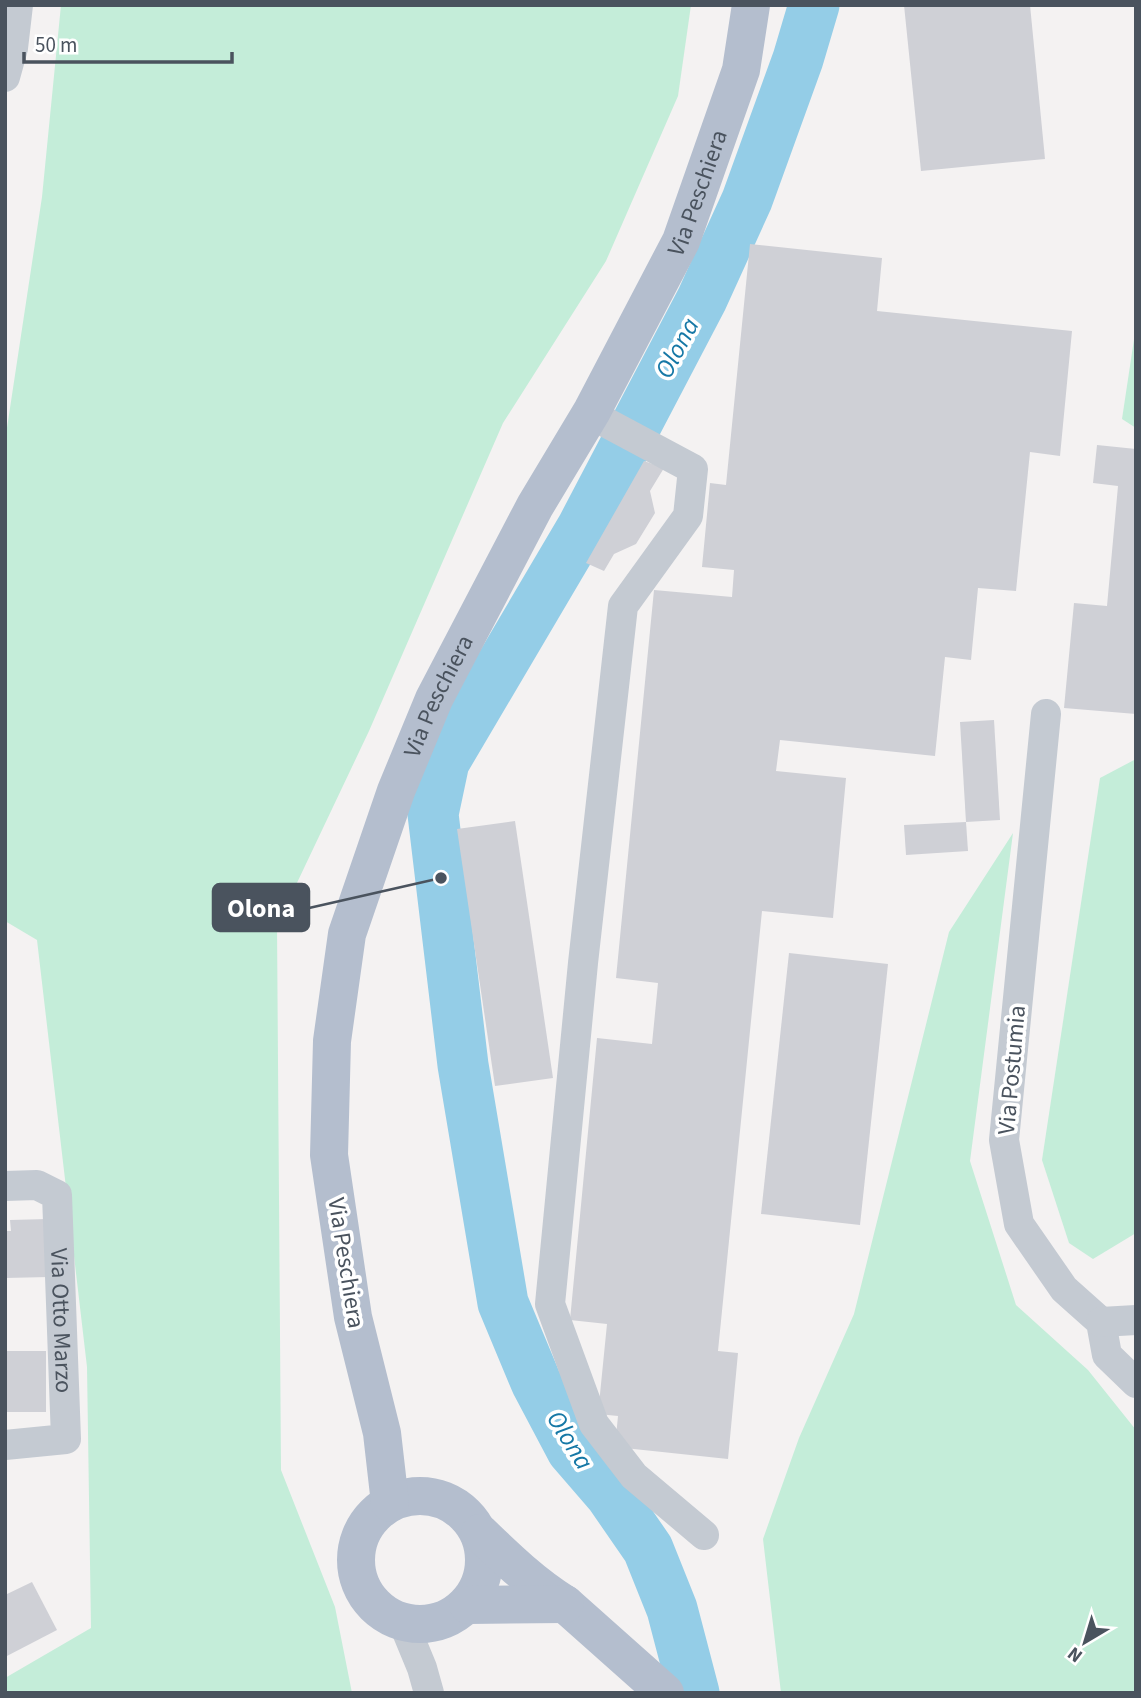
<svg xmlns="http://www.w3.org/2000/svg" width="1141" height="1698" font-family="'Source Sans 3',sans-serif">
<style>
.green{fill:#c4edd9}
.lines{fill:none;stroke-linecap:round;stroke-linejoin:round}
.river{stroke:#94cde7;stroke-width:51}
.building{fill:#cfd0d6}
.minor{stroke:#c4cad2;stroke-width:30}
.major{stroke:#b4bece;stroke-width:38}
.labels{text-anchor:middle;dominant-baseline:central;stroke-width:7;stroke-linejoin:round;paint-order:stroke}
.street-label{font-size:24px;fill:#4a535e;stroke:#fff}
.water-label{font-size:26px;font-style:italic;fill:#1678a6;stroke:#fff}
.leader{fill:none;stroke:#4a535e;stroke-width:2.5}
.callout-dot{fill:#4a535e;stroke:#fff;stroke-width:2.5}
.callout{fill:#4a535e;stroke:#4a535e;stroke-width:2.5}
.callout-label{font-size:26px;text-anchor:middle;font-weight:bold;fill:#fff}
</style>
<rect width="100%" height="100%" fill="#f4f2f2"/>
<!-- green -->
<g class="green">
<polygon points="61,5 691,5 678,96 606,261 503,423 369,731 277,925 281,1470 335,1607 352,1693 5,1693 5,1678 91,1628 87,1367 37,940 5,921 5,441 42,197"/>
<polygon points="1136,326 1136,428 1122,419"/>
<polygon points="1136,759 1136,1233 1093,1259 1069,1243 1042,1160 1100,778"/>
<polygon points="1013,833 970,1161 1016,1305 1088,1370 1136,1430 1136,1693 781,1693 763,1539 799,1438 854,1314 949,932"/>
</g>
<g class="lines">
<!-- river -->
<polyline class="river" points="694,1693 672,1609 648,1549 610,1494 572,1450 536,1382 503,1303 463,1065 433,814 444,762 582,528 702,299 747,200 798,59 814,5"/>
</g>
<!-- building -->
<g class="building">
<polygon points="904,5 1030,5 1045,159 921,171"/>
<polygon points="750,244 882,258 877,311 1072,331 1060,456 1030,452 1016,591 978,588 971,660 945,657 935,756 780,740 776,771 846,778 833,918 762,911 718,1351 738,1353 728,1459 615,1447 618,1416 598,1414 607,1324 570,1320 597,1038 652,1044 658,983 616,978 654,590 732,597 734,570 702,567 710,483 726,485"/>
<polygon points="1097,445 1136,449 1136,714 1064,708 1074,603 1107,606 1118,486 1093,483"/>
<polygon points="644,461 664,468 650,491 655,513 636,544 614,554 604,571 586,563"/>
<polygon points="994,720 1000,820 966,822 960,722"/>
<polygon points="515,821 553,1078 495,1086 457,829"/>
<polygon points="966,822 968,851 906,855 904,825"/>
<polygon points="789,953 888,964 860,1225 761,1214"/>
<polygon points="48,1219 49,1277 5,1278 5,1231 11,1231 10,1220"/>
<rect x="5" y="1351" width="41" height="61"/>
<polygon points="32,1582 57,1630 5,1657 5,1595"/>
</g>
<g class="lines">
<!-- minor -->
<g class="minor">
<polyline points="5,77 13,48 18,5"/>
<polyline points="592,411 607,423 693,469 688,516 623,606 583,963 550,1304 594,1424 634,1476 704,1535"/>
<polyline points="1046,714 1004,1140 1019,1224 1064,1289 1101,1322 1107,1355 1136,1383"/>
<path id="s1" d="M 5,1186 L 37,1185 L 57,1195 L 66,1439 L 5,1445"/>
<polyline points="1101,1322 1136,1320"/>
<polyline points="403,1622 422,1668 429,1693"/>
</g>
<!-- major -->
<g class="major">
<circle cx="420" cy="1560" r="64"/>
<path id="s2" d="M 390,1503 L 382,1433 L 353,1317 L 329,1155 L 332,1041 L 347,934 L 396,791 L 434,699 L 535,506 L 592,411 L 681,241 L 741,70 L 751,5"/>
<path d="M 480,1533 C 507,1559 533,1584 565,1604 L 665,1693"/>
<polyline points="468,1605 565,1604"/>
</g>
</g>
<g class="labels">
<!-- street labels -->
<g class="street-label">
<text stroke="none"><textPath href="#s2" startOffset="1398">Via Peschiera</textPath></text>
<text stroke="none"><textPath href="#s2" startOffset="831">Via Peschiera</textPath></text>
<text transform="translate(1012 1070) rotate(-85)">Via Postumia</text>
<text transform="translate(346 1263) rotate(81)">Via Peschiera</text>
<text stroke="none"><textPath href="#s1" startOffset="180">Via Otto Marzo</textPath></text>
</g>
<!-- water labels -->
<g class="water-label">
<text transform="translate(677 348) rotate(-62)">Olona</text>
<text transform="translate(570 1440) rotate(58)">Olona</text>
</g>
</g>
<!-- callouts -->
<path class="leader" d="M441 878L309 908"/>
<circle class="callout-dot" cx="441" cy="878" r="7"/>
<rect class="callout" x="213" y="884" width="96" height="47" rx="7"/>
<g class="callout-label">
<text x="261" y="917">Olona</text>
</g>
<!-- border -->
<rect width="1141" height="1698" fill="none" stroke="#4a535e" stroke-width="14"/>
<!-- north arrow -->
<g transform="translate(1085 1642) rotate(218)" stroke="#ffffff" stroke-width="5" paint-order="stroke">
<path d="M0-5L12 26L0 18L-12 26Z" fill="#4a535e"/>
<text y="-10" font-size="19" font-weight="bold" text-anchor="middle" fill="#4a535e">N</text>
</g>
<!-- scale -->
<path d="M24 52v10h208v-10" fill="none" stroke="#4a535e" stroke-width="3.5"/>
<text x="35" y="52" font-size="21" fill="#4a535e" stroke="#ffffff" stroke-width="5" paint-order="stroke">50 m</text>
</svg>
